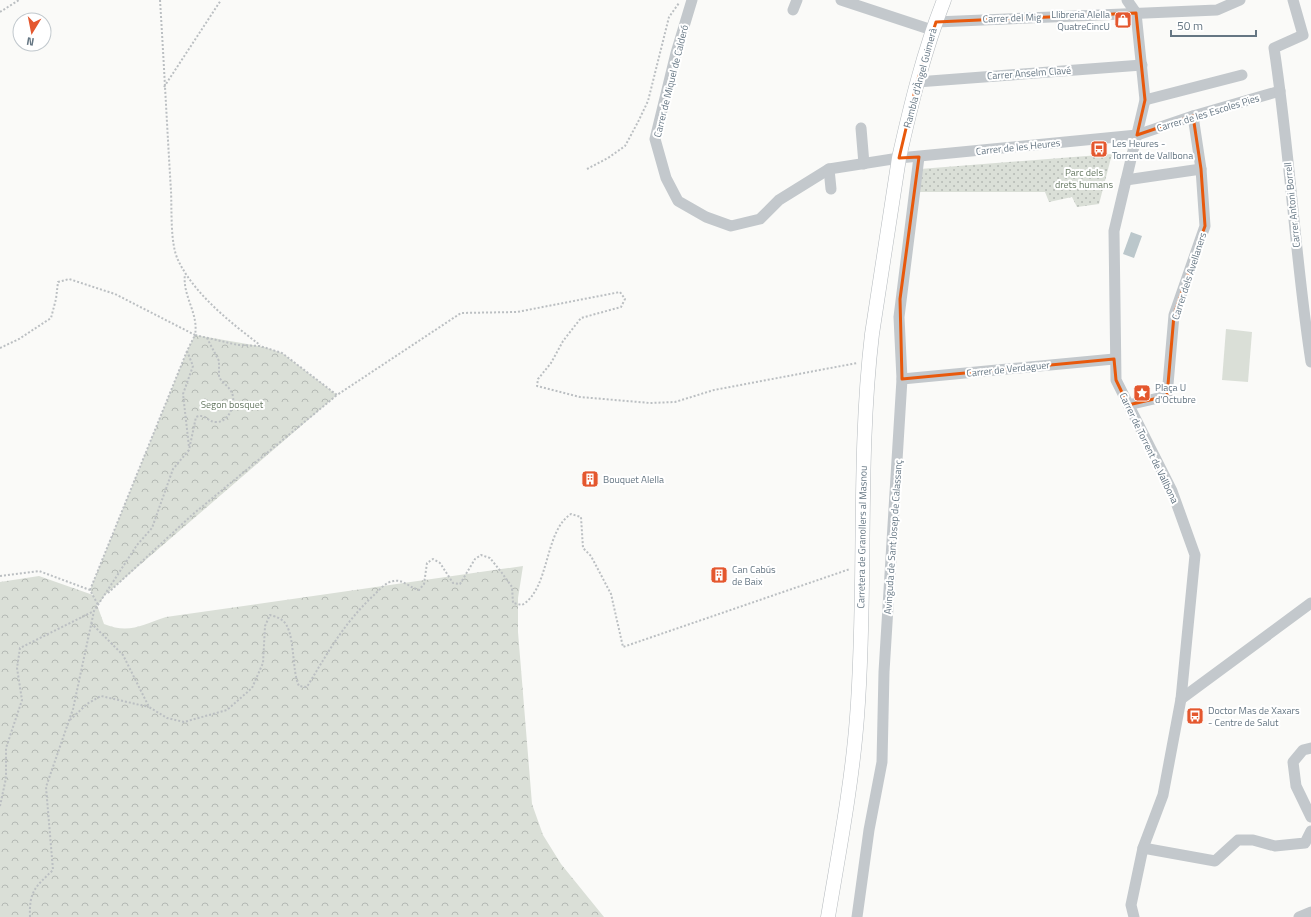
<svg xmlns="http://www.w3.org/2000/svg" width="1311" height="917" font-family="'Titillium Web',sans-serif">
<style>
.grass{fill:#dadfd7}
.forest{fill:url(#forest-crowns)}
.park{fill:url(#park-dots)}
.water{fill:#bbc7cb}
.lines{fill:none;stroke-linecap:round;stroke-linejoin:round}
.major-casing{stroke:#b5babe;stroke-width:15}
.path{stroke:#bbbfc2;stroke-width:2;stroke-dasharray:2 2;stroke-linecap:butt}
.minor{stroke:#c3c8cc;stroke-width:11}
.major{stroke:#fff;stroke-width:14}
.marked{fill:none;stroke:#e8590c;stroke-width:3;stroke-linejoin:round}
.labels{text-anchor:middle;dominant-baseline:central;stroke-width:4;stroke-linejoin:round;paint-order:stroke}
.poi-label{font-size:10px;fill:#657683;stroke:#fff;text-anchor:start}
.street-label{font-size:10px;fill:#657683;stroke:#fff}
.park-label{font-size:10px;fill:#687a64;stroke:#fff}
</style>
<defs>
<pattern id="forest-crowns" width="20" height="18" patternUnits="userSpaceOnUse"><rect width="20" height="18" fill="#dadfd7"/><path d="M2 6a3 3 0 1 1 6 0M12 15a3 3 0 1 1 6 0" fill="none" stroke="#b4b9b4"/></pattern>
<pattern id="park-dots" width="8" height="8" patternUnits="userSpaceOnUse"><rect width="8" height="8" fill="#dadfd7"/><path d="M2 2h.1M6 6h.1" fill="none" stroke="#b4b9b4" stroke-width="1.8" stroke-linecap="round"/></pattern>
</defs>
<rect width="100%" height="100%" fill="#fafaf8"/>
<!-- grass -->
<polygon class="grass" points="1226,329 1252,332 1248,382 1222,380"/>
<!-- forest -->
<path class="forest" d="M 195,335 L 264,347 L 282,353 L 337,395 L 105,595 L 98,605 L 96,602 L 104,624 C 129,634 142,625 166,617 L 523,566 L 518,598 L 518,632 L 532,804 L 543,835 L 561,864 L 604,917 L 0,917 L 0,582 L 39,576 L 93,595 L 90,590 L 187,351 Z"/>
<!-- park -->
<polygon class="park" points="1112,154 1099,204 1077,207 1072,197 1049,202 1045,192 917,192 920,169"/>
<!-- water -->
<polygon class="water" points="1131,232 1142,236 1134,258 1123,254"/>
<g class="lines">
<!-- major casing -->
<g class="major-casing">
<path id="major" d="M 828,917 C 839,851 852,784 857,717 C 867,589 857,461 872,334 L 899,158 C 911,104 924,51 944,0"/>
</g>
<!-- path -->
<g class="path">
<path d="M 160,0 C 164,64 167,127 171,191 C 172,211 170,243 178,260 C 194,294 231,323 260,345"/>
<polyline points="0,12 19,0"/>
<polyline points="164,87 221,0"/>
<polyline points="587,169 608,158 625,146 638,122 648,101 669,17 679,3"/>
<path d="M 0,348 L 19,339 L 51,318 L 56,299 L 58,282 L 69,279 L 115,294 L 195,335 C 199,313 182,296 185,274"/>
<polyline points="187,351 193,366 183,394 189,447"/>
<polyline points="0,576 39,571 90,590 98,605"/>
<polyline points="90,590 187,351 195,335 238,345 260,346 282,353 337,395 461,313 517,312 620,292 625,299 621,307 581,318 563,341 551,363 538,379 537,386 580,397 650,403 675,402 714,390 857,363"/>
<polyline points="108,593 192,515 337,395"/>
<path d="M 91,623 L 123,655 L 149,707 L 167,718 L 184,722 L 227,710 L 252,688 L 263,663 L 265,626 L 270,615 C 273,616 278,617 282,620 C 296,630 291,670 299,686 L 307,687 C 328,652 344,623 374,595 C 379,590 387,581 394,581 C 403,579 410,588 419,590 L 424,584 L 427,563 L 433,559 L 440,563 L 453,583 L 460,584 L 475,559 L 481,555 L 490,558 L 502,573 L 512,587 L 513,603 L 522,605 C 550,589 544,531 571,514 L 581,517 L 583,548 L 591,556 L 611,594 L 623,647 L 850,569"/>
<polyline points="70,720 87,704 101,696 149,707"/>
<polyline points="0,806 6,778 6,748 22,700 17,668 20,648 94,611"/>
<path d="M 30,917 C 29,892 35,887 53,870 L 46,787 L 73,709 L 94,611 L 137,545 L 152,528 L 173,469 L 189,450 L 196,417 C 206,413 207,422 216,422 C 227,423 235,407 233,397 C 232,388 223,384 219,377 L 219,361 L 207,338"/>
</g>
<!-- minor -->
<g class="minor">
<polyline points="692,0 676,53 655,139 666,178 678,201 706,217 731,226 760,219 779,200 829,169 899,158 1137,135 1193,116 1280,91"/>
<polyline points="841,0 932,30"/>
<polyline points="1127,0 1136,13 1145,100 1114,231 1116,380 1172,491 1195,555 1181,699 1163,795 1143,848 1131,905 1134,917"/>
<path d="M 1293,0 L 1303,35 L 1274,48 C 1290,152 1295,258 1311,362"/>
<polyline points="793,10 797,0"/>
<polyline points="936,22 1217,10 1240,0"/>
<polyline points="917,82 1142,65"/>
<polyline points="1145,100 1242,75"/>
<polyline points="861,128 864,164"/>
<polyline points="829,169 831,189"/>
<polyline points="1126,180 1201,169"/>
<polyline points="902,379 1114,359"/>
<polyline points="1128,405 1167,396 1174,315 1205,226 1201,169 1193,116"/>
<polyline points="1181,699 1311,603"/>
<polyline points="1311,748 1303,750 1293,762 1296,786 1311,817"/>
<polyline points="1143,848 1215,861 1238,840 1253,840 1275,846 1305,843 1311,831"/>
<polyline points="857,917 869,830 882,762 884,672 902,379 899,317 919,157"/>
<polyline points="1299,917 1311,912"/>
</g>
<!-- major -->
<use href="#major" class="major"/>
</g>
<!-- marked area -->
<path class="marked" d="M 1136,13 L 1145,100 L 1137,135 L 1193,116 L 1201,169 L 1205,226 L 1174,315 L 1167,396 L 1128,405 L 1116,380 L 1114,359 L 902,379 L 900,299 L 919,157 L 899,158 L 917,82 L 936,22 Z"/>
<!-- icons -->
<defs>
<g id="shop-square" transform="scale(0.9)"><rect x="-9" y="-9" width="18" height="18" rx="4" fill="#e4572e" stroke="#fff"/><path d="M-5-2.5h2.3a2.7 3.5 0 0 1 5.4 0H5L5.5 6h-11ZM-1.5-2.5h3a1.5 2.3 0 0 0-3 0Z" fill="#fff"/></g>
<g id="bus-square" transform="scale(0.9)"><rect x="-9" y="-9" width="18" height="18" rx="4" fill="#e4572e" stroke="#fff"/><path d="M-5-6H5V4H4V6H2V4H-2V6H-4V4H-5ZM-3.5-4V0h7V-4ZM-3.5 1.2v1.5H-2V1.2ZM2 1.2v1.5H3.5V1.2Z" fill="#fff"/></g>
<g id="sight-square" transform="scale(0.9)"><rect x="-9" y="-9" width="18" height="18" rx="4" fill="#e4572e" stroke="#fff"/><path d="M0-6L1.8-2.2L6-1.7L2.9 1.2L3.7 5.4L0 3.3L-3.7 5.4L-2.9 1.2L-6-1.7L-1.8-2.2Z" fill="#fff"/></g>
<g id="building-square" transform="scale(0.9)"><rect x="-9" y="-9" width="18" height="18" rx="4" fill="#e4572e" stroke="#fff"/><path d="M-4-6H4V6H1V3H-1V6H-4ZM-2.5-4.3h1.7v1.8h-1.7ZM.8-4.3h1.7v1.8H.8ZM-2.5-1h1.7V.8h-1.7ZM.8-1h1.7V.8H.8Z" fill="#fff"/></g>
</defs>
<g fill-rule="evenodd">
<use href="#shop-square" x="1123" y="20"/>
<use href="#bus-square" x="1099" y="149"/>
<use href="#sight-square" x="1142" y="393"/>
<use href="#building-square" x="590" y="479"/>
<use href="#building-square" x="719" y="575"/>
<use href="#bus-square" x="1195" y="716"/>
</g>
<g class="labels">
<!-- poi labels -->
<g class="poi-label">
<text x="1110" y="14" text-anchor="end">Llibreria Alella<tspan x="1110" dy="12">QuatreCincU</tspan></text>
<text x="1112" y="143">Les Heures -<tspan x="1112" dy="12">Torrent de Vallbona</tspan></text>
<text x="1155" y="387">Plaça U<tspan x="1155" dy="12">d'Octubre</tspan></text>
<text x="603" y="479">Bouquet Alella</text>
<text x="732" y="569">Can Cabús<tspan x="732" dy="12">de Baix</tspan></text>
<text x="1208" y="710">Doctor Mas de Xaxars<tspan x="1208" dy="12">- Centre de Salut</tspan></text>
</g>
<!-- street labels -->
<g class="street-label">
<text transform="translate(1012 18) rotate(-2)">Carrer del Mig</text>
<text transform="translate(1029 73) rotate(-4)">Carrer Anselm Clavé</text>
<text transform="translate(920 78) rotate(-75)">Rambla d'Àngel Guimerà</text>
<text transform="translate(671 81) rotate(-76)">Carrer de Miquel de Calderó</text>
<text transform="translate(1208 113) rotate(-17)">Carrer de les Escoles Pies</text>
<text transform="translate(1018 147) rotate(-6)">Carrer de les Heures</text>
<text transform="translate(1292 205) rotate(-96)">Carrer Antoni Borrell</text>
<text transform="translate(1189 276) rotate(-72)">Carrer dels Avellaners</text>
<text transform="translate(1008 369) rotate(-6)">Carrer de Verdaguer</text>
<text transform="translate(1149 448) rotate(64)">Carrer de Torrent de Vallbona</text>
<text transform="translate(862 537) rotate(-89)">Carretera de Granollers al Masnou</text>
<text transform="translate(893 537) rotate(-86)">Avinguda de Sant Josep de Calassanç</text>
</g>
<!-- park labels -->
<g class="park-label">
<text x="1084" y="172">Parc dels<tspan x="1084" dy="12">drets humans</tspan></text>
<text x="232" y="404">Segon bosquet</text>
</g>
</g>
<!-- north arrow -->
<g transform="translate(32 32) rotate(190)"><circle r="19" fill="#ffffff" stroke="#c1c8cd"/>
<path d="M0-3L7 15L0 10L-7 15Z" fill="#e4572e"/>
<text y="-6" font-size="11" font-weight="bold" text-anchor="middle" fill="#657683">N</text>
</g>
<!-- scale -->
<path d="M1171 30v6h85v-6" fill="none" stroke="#657683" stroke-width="2"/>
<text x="1177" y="30" font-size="12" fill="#657683" stroke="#ffffff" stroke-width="3" paint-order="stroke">50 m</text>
</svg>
